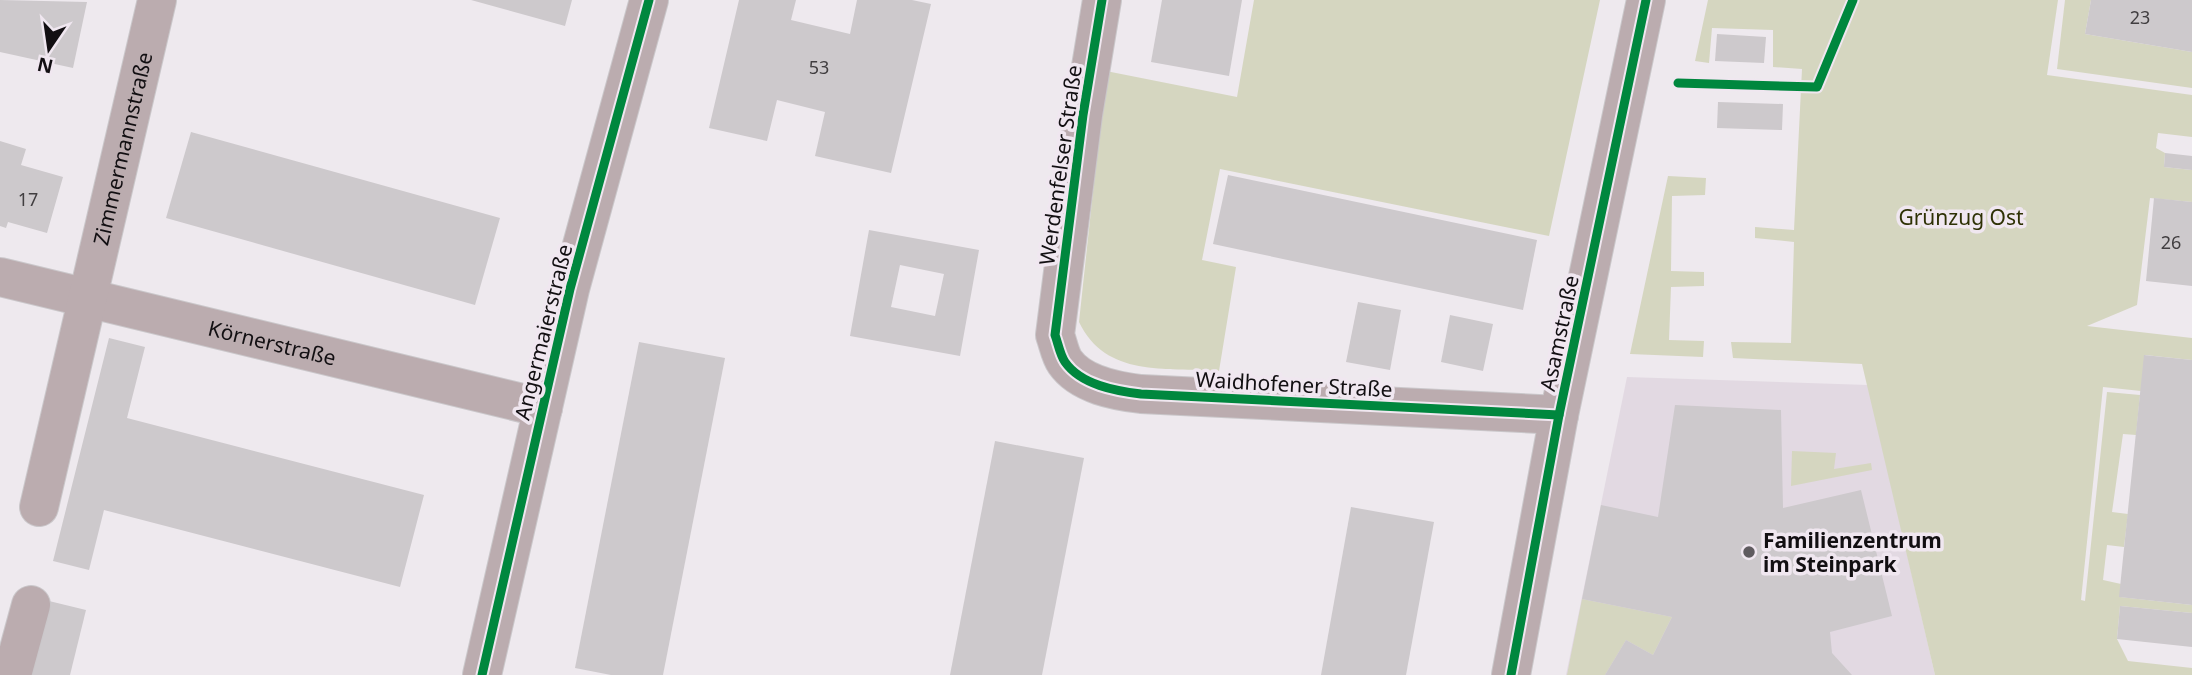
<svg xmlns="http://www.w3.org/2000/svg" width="2192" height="675" font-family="'Noto Sans',sans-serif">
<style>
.built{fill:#e2d9e2}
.green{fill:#d5d6c0}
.building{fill:#cdc9cc;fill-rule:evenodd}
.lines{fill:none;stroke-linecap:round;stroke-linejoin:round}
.minor-casing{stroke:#cac7ca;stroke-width:40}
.minor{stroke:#bbacaf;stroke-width:38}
.cycleway-casing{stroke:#f0e7f0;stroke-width:13}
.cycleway{stroke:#00873e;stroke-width:9}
.poi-dot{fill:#5f5b5f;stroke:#f0e7f0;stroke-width:2.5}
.labels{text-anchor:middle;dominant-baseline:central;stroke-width:7;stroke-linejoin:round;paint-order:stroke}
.number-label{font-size:18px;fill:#413e40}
.street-label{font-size:21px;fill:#120f12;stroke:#f0e7f0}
.park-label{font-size:21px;fill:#2e3105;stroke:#f0e7f0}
.poi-label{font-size:21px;font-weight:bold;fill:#120f12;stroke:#f0e7f0;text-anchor:start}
</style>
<rect width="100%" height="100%" fill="#eee9ee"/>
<!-- built -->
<polygon class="built" points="1627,377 1868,385 1935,675 1566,675"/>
<!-- green -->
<g class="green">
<path d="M 1254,0 L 1600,0 L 1549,236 L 1220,169 L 1202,260 L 1236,267 L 1219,371 C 1165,367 1106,378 1079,322 L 1106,71 L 1237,97 Z"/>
<polygon points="1708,0 2058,0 2047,75 2192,95 2192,137 2158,133 2156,148 2165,153 2164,167 2192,170 2192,202 2150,198 2137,305 2087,326 2192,338 2192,360 2145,355 2141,391 2103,387 2081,600 2085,601 2107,392 2140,395 2136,435 2123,434 2112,512 2128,514 2124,547 2107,545 2103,580 2121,584 2120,597 2192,605 2192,613 2120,606 2117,639 2128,661 2192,668 2192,675 1935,675 1862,364 1733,358 1731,342 1791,343 1794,242 1755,238 1755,227 1794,230 1802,69 1773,67 1773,30 1712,28 1709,63 1695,61"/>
<polygon points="2065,0 2091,0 2085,34 2192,52 2192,88 2057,69"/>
<polygon points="1668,176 1706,178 1705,195 1672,196 1671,271 1704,272 1704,286 1671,287 1669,340 1704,341 1703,357 1630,354"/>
<polygon points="1792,451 1836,453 1834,469 1871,463 1872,470 1791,486"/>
<polygon points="1582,599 1672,617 1653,655 1626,640 1605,675 1567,675"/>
</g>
<!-- building -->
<g class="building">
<polygon points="0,0 87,2 73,68 0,52"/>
<polygon points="471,0 572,0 565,26"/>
<polygon points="739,0 796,0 791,20 850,34 857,0 912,0 931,4 891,173 815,156 825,112 777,100 767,141 709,128"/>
<polygon points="1162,0 1242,0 1229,76 1151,62"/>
<polygon points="2091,0 2192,0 2192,52 2085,34"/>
<polygon points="1717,34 1766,37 1764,63 1715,61"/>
<polygon points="1718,102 1783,104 1782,130 1717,128"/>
<polygon points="191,132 500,218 475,305 166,218"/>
<polygon points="0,141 26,149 21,165 63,177 47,233 8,222 6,228 0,226"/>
<polygon points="2165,153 2192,156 2192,170 2164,167"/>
<polygon points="1228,175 1537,240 1523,310 1213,244"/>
<polygon points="2154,198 2192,202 2192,286 2146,281"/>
<path d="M 869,230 L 979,250 L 960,356 L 850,336 ZM 900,265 L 944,274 L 935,316 L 891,307 Z"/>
<polygon points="1358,302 1401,310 1390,370 1346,362"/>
<polygon points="1450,315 1493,324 1483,371 1441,362"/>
<polygon points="109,338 145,347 127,418 424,495 400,587 104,510 89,570 53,561"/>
<polygon points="639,342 725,358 663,675 611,675 575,668"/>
<polygon points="2144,355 2192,360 2192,605 2119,597"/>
<polygon points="1675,405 1781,410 1783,508 1861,490 1892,616 1830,632 1832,653 1852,675 1605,675 1626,640 1653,655 1672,617 1582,599 1601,505 1658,517"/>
<polygon points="995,441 1084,458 1042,675 950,675"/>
<polygon points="1351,507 1434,522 1406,675 1321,675"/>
<polygon points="49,601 86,610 70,675 30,675"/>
<polygon points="2120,606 2192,613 2192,647 2117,639"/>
</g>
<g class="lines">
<!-- minor casing -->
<g class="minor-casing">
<g id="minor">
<path d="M 1102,0 L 1083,115 L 1055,335 C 1058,343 1060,355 1065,362 C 1081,385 1116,391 1141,394 L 1559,415"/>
<path id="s1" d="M 0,277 L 543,408"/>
<path id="s2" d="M 39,507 L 157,0"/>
<polyline points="12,675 31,605"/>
<polyline points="482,675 570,289 649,0"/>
<polyline points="1511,675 1559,415 1646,0"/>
</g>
</g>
<!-- minor -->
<use href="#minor" class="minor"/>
<!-- cycleway casing -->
<g class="cycleway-casing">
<g id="cycleway">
<path d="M 1102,0 L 1083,115 L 1055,335 C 1058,343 1060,355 1065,362 C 1081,385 1116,391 1141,394 L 1559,415"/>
<polyline points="1678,83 1817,87 1853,0"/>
<polyline points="482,675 570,289 649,0"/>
<polyline points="1511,675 1559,415 1646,0"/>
</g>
</g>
<!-- cycleway -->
<use href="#cycleway" class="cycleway"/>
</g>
<!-- markers -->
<circle class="poi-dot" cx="1749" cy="552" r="7"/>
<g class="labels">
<!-- number labels -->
<g class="number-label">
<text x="2140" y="17">23</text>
<text x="819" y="67">53</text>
<text x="28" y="199">17</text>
<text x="2171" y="242">26</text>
</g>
<!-- street labels -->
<g class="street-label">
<text stroke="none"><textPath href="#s2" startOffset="368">Zimmermannstraße</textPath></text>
<text transform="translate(1060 165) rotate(-82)">Werdenfelser Straße</text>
<text transform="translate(543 332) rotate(-76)">Angermaierstraße</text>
<text transform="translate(1559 333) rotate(-78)">Asamstraße</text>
<text stroke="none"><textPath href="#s1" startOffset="280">Körnerstraße</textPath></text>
<text transform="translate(1294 384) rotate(3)">Waidhofener Straße</text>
</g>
<!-- park labels -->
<g class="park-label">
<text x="1961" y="217">Grünzug Ost</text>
</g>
<!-- poi labels -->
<g class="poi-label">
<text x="1763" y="540">Familienzentrum<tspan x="1763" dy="24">im Steinpark</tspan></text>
</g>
</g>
<!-- north arrow -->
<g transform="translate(49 49) rotate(193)" stroke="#f0e7f0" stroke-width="5" paint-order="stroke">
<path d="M0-5L12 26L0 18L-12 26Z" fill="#120f12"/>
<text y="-10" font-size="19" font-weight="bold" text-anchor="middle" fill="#120f12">N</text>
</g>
</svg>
